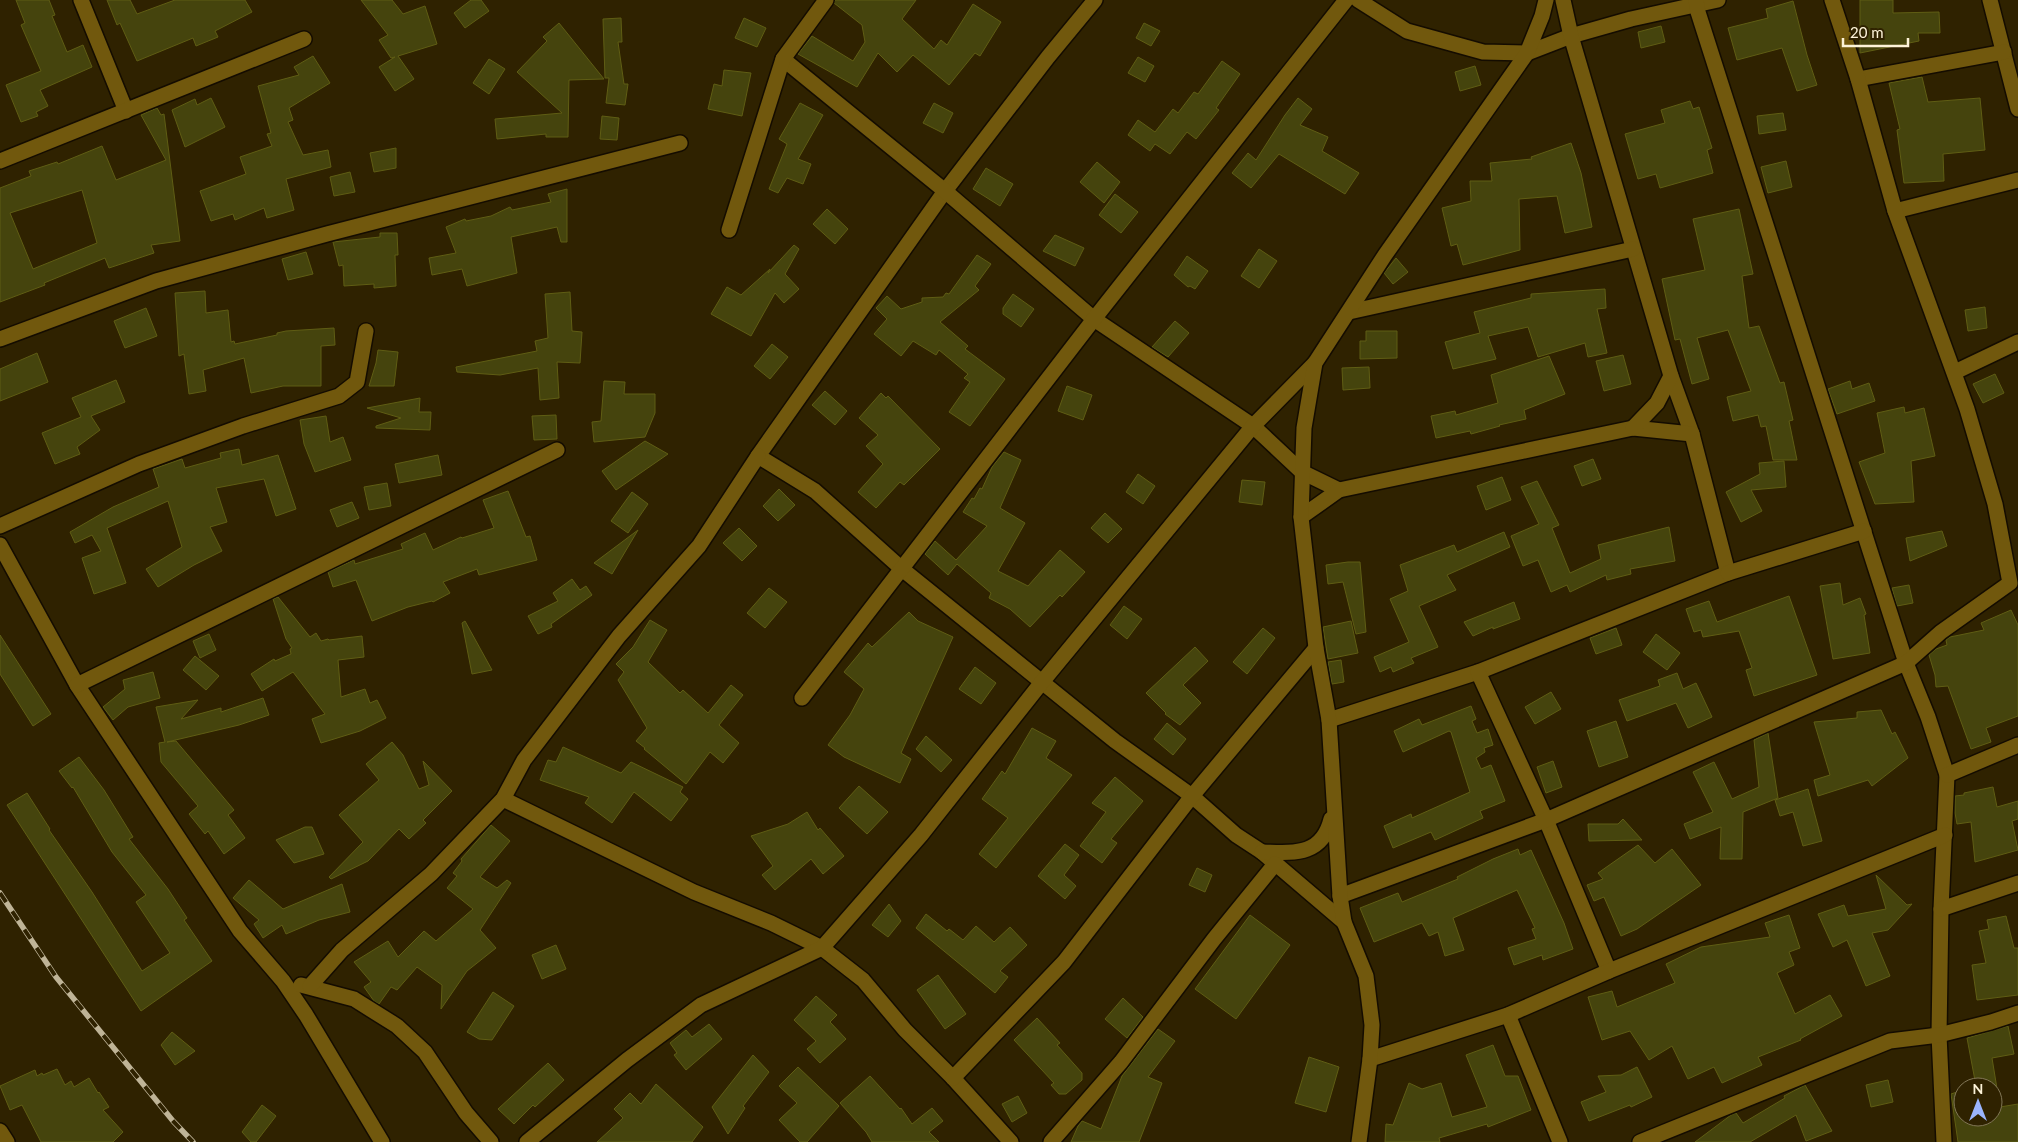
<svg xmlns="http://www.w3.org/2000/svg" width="2018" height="1142" font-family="Lato,sans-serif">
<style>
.building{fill:#45440d;stroke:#5f5d14;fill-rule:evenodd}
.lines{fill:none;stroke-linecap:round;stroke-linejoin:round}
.minor-casing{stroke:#140c00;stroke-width:18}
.tertiary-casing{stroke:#140c00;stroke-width:18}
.minor{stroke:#71580d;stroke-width:15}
.tertiary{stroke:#71580d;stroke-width:15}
.rail-casing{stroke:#bfb497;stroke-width:5.5}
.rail{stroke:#2f2200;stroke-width:4;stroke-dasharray:11;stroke-linecap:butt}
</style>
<rect width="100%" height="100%" fill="#2f2200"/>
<!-- building -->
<g class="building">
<polygon points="16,0 49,0 55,15 52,16 67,52 83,45 92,67 40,90 48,106 36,112 38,116 21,122 6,85 41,71 21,25 25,23"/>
<polygon points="107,0 130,0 137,14 175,0 245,0 252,12 215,31 218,37 196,46 193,38 137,61 120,23 117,25"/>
<polygon points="361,0 392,0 403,14 425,6 437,44 398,56 414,79 395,91 379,67 395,57 391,58 379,40 388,35"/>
<polygon points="471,0 481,0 489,11 465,28 454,13"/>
<polygon points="835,0 916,0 902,19 934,49 941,40 947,45 973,4 1001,22 980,56 975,53 949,85 913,55 897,72 878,53 857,87 798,54 812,36 853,61 865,42 862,25 834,3"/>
<polygon points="1860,0 1893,0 1893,13 1939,12 1940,33 1918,33 1919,41 1860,53"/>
<polygon points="1793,1 1807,55 1817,85 1797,91 1782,48 1737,60 1728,28 1768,18 1766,9"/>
<polygon points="621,18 622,42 618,42 624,84 628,84 625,105 606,103 609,78 605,78 603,19"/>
<polygon points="744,18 766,28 757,47 735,38"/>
<polygon points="559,23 604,79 569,80 568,137 546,137 546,134 497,139 495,119 562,113 517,72 547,41 543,37"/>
<polygon points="1144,23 1160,31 1151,46 1136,38"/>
<polygon points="1661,26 1665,42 1641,48 1638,32"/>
<polygon points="313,56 330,83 289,108 293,120 288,122 303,155 328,150 331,167 286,179 294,210 267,218 264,208 235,220 233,214 211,221 200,191 246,174 240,157 272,146 267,134 271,133 258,86 299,75 294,67"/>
<polygon points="1138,57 1154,66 1145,82 1128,73"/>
<polygon points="489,59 505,69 489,94 473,83"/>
<polygon points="1222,61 1240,74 1216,108 1219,110 1196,139 1187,132 1170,154 1155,144 1150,151 1128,135 1138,120 1155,132 1173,109 1178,113 1194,92 1198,94"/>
<polygon points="1475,66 1481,85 1460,91 1455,72"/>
<polygon points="724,70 751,73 742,116 708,109 714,84 722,86"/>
<polygon points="1922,77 1928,102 1980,98 1985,150 1943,154 1944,181 1904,183 1897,130 1900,129 1889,83"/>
<polygon points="211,98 225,127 185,147 172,110 195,99 197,105"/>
<polygon points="1298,98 1312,109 1300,125 1328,137 1322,151 1359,173 1345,194 1279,154 1251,188 1232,173 1248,153 1256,160 1285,115"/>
<polygon points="1690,101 1693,109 1699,107 1712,148 1707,150 1713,173 1660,188 1656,174 1638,179 1625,134 1665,123 1661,110"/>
<polygon points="800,103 823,115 798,159 811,164 803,184 787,178 778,193 769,189 787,144 779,139"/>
<polygon points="934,103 953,113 943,133 923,123"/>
<path d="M 157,108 L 161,115 L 164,114 L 180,241 L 151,245 L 154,253 L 109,268 L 105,258 L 44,283 L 45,285 L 0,302 L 0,188 L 31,176 L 29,171 L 57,162 L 58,164 L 102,146 L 116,180 L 166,160 L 141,115 ZM 82,190 L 97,243 L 33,269 L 10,213 Z"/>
<polygon points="1783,113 1786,130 1759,134 1757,116"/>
<polygon points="602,116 619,118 617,140 600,139"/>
<polygon points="1571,143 1581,173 1592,227 1565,233 1557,196 1519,199 1520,250 1463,265 1457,244 1451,246 1442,208 1471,201 1470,181 1492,181 1490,163 1532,159 1531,157"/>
<polygon points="396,148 396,168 374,172 370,153"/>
<polygon points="1786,161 1792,187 1768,193 1761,167"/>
<polygon points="1097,162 1120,182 1104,203 1080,182"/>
<polygon points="986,168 1013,184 1000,206 973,189"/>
<polygon points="350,172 355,192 334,196 330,177"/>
<polygon points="567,189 567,242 561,242 557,227 511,237 517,273 467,286 462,269 432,275 429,258 456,253 446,227 465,219 466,221 491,216 510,207 512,210 551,202 548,194"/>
<polygon points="1115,194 1138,212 1121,233 1099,215"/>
<polygon points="827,209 848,229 835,244 813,224"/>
<polygon points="1739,209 1753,274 1742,276 1749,328 1759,326 1780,383 1784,382 1793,420 1789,421 1797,460 1773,460 1766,426 1761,427 1758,415 1733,421 1727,397 1751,391 1728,330 1697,338 1709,379 1692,384 1680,339 1675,340 1662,279 1705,270 1693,219"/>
<polygon points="380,233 397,233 398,255 395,255 396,286 374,288 374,284 344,286 343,265 339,266 333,242 380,237"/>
<polygon points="1055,235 1084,248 1075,266 1043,251"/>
<polygon points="794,245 799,249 785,274 799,289 784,303 775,293 751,336 711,314 727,287 741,295 770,269 768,273"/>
<polygon points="1259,249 1277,261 1259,288 1241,276"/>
<polygon points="306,252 313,274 288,280 282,259"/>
<polygon points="977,255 991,264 975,286 979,290 940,322 968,346 965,349 1005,379 970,426 949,412 970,382 964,378 968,374 939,350 936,355 913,341 901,356 874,334 887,319 876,308 887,296 901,309 922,302 922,298 943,297 946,293 949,294"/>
<polygon points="1187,256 1208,271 1195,289 1190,286 1188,287 1174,275"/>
<polygon points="1396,258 1408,272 1393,284 1384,273"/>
<polygon points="1605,289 1606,308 1597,309 1607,353 1588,357 1585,343 1538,357 1528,327 1488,336 1496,359 1453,369 1445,342 1480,333 1474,312 1531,298 1531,294"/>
<polygon points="205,291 206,313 228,310 231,342 234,341 235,344 277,335 277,333 286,331 334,328 335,345 321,346 321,386 283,386 251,393 244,358 203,370 206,391 189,394 184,354 179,356 175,293"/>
<polygon points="570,292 572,331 582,332 580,363 557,362 559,398 540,400 538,368 500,375 457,372 456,367 537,351 535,341 548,338 545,294"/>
<polygon points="1013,294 1034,309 1021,327 1003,314 1003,308"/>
<polygon points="1985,307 1987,328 1968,331 1965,310"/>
<polygon points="146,308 157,336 125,348 114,321"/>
<polygon points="1175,321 1189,333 1168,357 1152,347"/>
<polygon points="1366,331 1397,331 1397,358 1360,359 1360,341 1366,341"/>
<polygon points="772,344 788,357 770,379 754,366"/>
<polygon points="378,350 398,352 394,386 369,386 376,363"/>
<polygon points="37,353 48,382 0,401 0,369"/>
<polygon points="1623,355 1631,384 1604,391 1596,361"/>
<polygon points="1549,356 1565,394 1524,410 1526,419 1499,425 1500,426 1471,434 1470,431 1436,438 1431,416 1455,411 1456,415 1498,403 1491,375"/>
<polygon points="1369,367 1370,388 1343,390 1342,368"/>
<polygon points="1995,374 2004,393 1983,403 1973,384"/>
<polygon points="116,380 125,402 91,416 100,430 77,447 80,454 55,464 42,433 81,417 72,398"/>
<polygon points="604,381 625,382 624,394 655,394 655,413 645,437 594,442 592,422 601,421"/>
<polygon points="1850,381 1852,389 1869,383 1875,401 1837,414 1828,389"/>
<polygon points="1067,386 1092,395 1083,420 1058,411"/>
<polygon points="825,391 847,411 835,425 812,405"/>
<polygon points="881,393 886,398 888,396 940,449 904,485 900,482 876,508 858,492 883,464 866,446 878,435 859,418"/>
<polygon points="420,398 419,412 431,412 430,430 376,428 376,426 401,418 367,408"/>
<polygon points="1904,407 1905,413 1924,408 1935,456 1911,461 1914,502 1875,504 1859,462 1885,453 1877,413"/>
<polygon points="556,415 557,439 534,440 532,416"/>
<polygon points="326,416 330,442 343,437 351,460 315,472 304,444 300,420"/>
<polygon points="645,441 668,454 616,490 602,471"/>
<polygon points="239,449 242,465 278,455 296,509 276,516 264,479 216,488 227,522 210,527 222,551 194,565 158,587 146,569 182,547 168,501 107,528 126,583 94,594 82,558 101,551 92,535 75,543 70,532 113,507 159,487 153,469 182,459 185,468 221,458 220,453"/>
<polygon points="1004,452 1021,460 1000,508 1025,523 998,571 1028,586 1060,550 1085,572 1062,597 1060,595 1030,627 1010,609 989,598 991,593 957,564 948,575 925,554 935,541 956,560 987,526 963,512 972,498 974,499 980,488 982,489 992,467"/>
<polygon points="438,455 442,475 399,483 395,464"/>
<polygon points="1593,459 1601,479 1582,486 1574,466"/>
<polygon points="1784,461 1786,487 1751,490 1762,511 1741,522 1726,492 1760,474 1759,463"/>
<polygon points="1138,474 1155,486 1143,504 1126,492"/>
<polygon points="1502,477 1511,500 1486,510 1477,486"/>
<polygon points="1242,480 1265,482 1262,505 1239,502"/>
<polygon points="1537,481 1559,525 1552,528 1570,573 1601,559 1598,545 1669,527 1675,561 1630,569 1631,574 1607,580 1606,575 1570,592 1567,585 1551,592 1538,560 1523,566 1511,536 1539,524 1521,487"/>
<polygon points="387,483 391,506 369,510 364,487"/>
<polygon points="779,489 795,505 778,521 763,506"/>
<polygon points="508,491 526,537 530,536 537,560 479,575 477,569 443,582 450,593 433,602 432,601 408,607 372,621 356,580 333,587 328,572 354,560 355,564 403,549 401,544 425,533 433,550 461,537 462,538 494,528 483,500"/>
<polygon points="632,492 648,504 628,533 611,521"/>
<polygon points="352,502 359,518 337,527 330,510"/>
<polygon points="1105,513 1122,529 1108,543 1091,528"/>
<polygon points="739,528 757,546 742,561 723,543"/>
<polygon points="638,530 612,574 594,563"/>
<polygon points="1942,531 1947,546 1910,561 1906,538"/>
<polygon points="1504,532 1510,547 1447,575 1456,590 1419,606 1438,647 1411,658 1414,663 1393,672 1391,667 1380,672 1374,657 1409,642 1390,599 1408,591 1400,565 1454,545 1457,552"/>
<polygon points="1348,562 1360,562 1366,632 1356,634 1343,582 1328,584 1326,565"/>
<polygon points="572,579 580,590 586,586 592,595 551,624 552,627 538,634 528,616 558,601 553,593"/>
<polygon points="1840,583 1843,605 1860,598 1866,614 1864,615 1870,653 1833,659 1820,586"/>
<polygon points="1909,585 1913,603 1897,606 1892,588"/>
<polygon points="769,588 787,602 765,628 747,613"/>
<polygon points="1789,596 1817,675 1754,696 1746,670 1752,668 1739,631 1703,637 1701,630 1694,632 1686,609 1709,601 1717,622"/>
<polygon points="278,597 310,637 316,633 321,641 328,639 329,640 362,636 364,657 338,660 341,697 365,689 370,703 377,700 386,718 360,731 321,743 312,719 325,714 293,672 262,691 251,674 274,659 275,661 291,654 290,649 292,648 286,639 273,599"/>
<polygon points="1514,602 1520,619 1493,629 1493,627 1473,636 1464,622"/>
<polygon points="1124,606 1142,619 1127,639 1110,625"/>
<polygon points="2011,610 2018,625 2018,716 1986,728 1991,742 1971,749 1948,686 1936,687 1935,675 1929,655 1936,649 1947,645 1946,640 1950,637 1984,630 1981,623"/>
<polygon points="909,612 918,621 953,637 901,753 911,759 900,783 844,757 828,745 850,715 864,689 844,672 868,643 872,647"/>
<polygon points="650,620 667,630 648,662 680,693 683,690 708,713 731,685 743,695 719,725 739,743 723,763 710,752 686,784 644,749 645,748 636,741 647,728 618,680 624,672 616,664 633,647"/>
<polygon points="465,621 492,670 472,674 462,623"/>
<polygon points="1351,621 1358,653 1328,659 1323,627"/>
<polygon points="1263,628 1275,638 1247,674 1233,662"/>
<polygon points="1616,628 1622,645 1596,654 1590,638"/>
<polygon points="209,634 216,650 200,658 193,641"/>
<polygon points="1656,634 1680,653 1667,670 1643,652"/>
<polygon points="0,635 51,714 33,726 0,674"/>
<polygon points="1195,647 1208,661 1183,685 1201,703 1180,725 1165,714 1166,713 1146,693"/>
<polygon points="195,656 219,676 206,690 183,670"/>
<polygon points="1341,660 1344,682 1332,684 1328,662"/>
<polygon points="975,667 996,683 981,704 959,689"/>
<polygon points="153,672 160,698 128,707 113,720 103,707 125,689 123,680"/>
<polygon points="1677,673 1683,689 1696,683 1712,717 1688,728 1676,703 1627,721 1619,700 1660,686 1658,680"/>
<polygon points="1551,692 1561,709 1535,724 1525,707"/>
<polygon points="263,698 269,715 239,725 167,742 176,741 234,810 228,815 245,838 224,854 208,831 205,834 189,814 198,806 161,762 159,743 165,742 156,707 198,700 181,719 221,708 221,712"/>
<polygon points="1471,706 1476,719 1472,721 1477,733 1488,729 1493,745 1484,748 1485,752 1476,758 1481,769 1491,765 1505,801 1480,811 1483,818 1435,840 1431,832 1393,848 1384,826 1411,814 1412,818 1470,792 1451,732 1449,731 1403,752 1394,731 1419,719 1422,725"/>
<polygon points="1881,710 1892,734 1895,732 1908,758 1872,786 1868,780 1818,796 1814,780 1830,775 1814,722 1857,718 1857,712"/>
<polygon points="1616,721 1628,757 1599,767 1587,731"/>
<polygon points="1167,723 1186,739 1173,755 1154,739"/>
<polygon points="1032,728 1056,741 1046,758 1072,775 996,868 979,854 1008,818 982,799 1002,771 1005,774"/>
<polygon points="1768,733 1778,798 1743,812 1742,859 1720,859 1721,827 1690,839 1684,824 1713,812 1693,772 1714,762 1732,799 1759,787 1754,740"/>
<polygon points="926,736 952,760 941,772 916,749"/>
<polygon points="392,742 403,755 419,789 429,785 423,761 452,791 423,820 426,823 409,839 399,829 368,861 331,879 329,877 363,842 339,815 379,780 366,764"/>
<polygon points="563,747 621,773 631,762 683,787 680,792 688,799 671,821 634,792 612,823 585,803 589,797 540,780 548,760 556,762"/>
<polygon points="79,757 104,790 133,837 129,839 168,889 187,918 184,920 212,961 141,1011 7,805 27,793 50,829 49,830 92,892 142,971 170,953 136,902 146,895 112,852 73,787 72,788 59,771"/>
<polygon points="1553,761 1562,787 1546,793 1537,767"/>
<polygon points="1115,777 1143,801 1111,839 1117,843 1102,863 1080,846 1106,812 1092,803"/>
<polygon points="859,786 888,812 867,834 839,808"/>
<polygon points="1993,787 1997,807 2018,801 2018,819 2012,821 2018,850 1975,862 1971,822 1957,824 1955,813 1955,796 1964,795 1964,793"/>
<polygon points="1808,789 1822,841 1803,846 1793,812 1780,816 1775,800"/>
<polygon points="807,812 818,830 820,828 844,856 823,874 811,859 775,890 762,875 773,866 751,836 788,824"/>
<polygon points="1623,819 1642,840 1589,841 1588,824 1618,824"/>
<polygon points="491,825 510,841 480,877 497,888 507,880 511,883 480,930 496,948 467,971 441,1009 442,985 417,967 397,990 391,987 379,1004 374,1001 364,987 371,982 354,962 388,941 398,957 424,931 436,941 473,909 447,888 457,876 453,873 462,861 461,859"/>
<polygon points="305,827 312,827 324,854 294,863 276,840"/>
<polygon points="1065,844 1079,855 1064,875 1076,886 1065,899 1038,876"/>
<polygon points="1638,845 1655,863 1672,849 1701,885 1637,929 1621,936 1604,897 1594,901 1587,885 1603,879 1598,873"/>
<polygon points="1518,849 1520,855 1531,850 1564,923 1573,949 1543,960 1542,955 1514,965 1508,948 1536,939 1532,929 1535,928 1517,890 1453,918 1464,950 1445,956 1438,932 1429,936 1422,923 1374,942 1360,908 1398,893 1402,902 1458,879 1457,877 1493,859"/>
<polygon points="1197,868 1212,875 1205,892 1189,885"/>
<polygon points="1876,875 1907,905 1912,904 1888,930 1872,933 1890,976 1866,986 1847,940 1833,947 1818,914 1844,905 1848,916 1886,909"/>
<polygon points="249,880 283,909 342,884 350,912 319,920 286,934 282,925 263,938 254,924 259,920 233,898"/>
<polygon points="889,904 901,921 888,937 872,925"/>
<polygon points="926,914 947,931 949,929 963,940 976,926 994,942 1010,927 1027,945 1000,971 1008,977 995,993 916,928"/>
<polygon points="1250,915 1290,945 1236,1019 1195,989"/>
<polygon points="1789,915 1800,948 1789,952 1794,965 1777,973 1795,1014 1830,995 1842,1016 1800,1039 1801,1040 1758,1057 1762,1065 1722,1083 1714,1067 1688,1079 1672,1046 1649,1060 1630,1031 1602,1040 1588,997 1612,991 1617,1007 1675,983 1666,964 1701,947 1770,937 1765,923"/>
<polygon points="2006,916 2014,948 2018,948 2018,995 1977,1000 1972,965 1986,963 1979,931 1989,929 1987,920"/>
<polygon points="556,945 566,969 542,979 532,955"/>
<polygon points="938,975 966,1014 945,1029 917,990"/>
<polygon points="493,992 514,1006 492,1040 479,1039 467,1032"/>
<polygon points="816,996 837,1015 830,1022 846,1039 820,1063 807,1049 816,1041 794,1020"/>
<polygon points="1123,998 1143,1017 1127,1038 1105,1019"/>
<polygon points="1037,1018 1060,1043 1057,1045 1082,1073 1082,1080 1066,1094 1059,1094 1051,1085 1054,1083 1014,1040"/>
<polygon points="709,1024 722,1039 686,1070 674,1055 677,1053 670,1043 686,1030 692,1037"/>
<polygon points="2008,1026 2014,1054 1992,1058 2000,1107 2018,1104 2018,1142 1958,1142 1951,1094 1963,1090 1963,1117 1993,1117 1993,1087 1973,1087 1976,1086 1967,1038"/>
<polygon points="1158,1029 1175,1041 1148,1077 1162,1083 1139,1142 1071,1142 1078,1126 1082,1121 1101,1129 1122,1076"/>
<polygon points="172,1032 195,1051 175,1065 161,1045"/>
<polygon points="1493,1045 1505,1076 1518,1076 1531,1110 1488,1127 1487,1124 1439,1138 1440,1142 1385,1142 1386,1124 1393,1125 1409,1083 1422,1089 1441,1083 1452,1117 1487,1107 1466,1055"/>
<polygon points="753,1055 769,1072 743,1106 745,1108 728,1134 712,1107"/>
<polygon points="1309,1057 1339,1067 1326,1112 1295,1103"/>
<polygon points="548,1063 564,1080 535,1107 533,1105 514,1124 498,1109"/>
<polygon points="798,1067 839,1106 807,1142 800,1142 779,1120 797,1103 779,1086"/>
<polygon points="1637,1067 1652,1097 1631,1107 1630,1105 1589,1121 1581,1102 1606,1092 1598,1076 1621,1075"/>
<polygon points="57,1069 65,1085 71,1081 74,1087 89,1078 98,1093 99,1092 109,1107 103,1110 123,1132 113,1142 41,1142 22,1105 10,1110 0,1086 35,1070 37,1076 42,1073 43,1075"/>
<polygon points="870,1076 900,1109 901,1108 912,1124 932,1108 943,1121 929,1132 939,1142 872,1142 866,1132 840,1103"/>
<polygon points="1888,1080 1893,1102 1871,1107 1866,1085"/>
<polygon points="656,1084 703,1127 692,1142 597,1142 623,1118 614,1109 630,1093 641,1104"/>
<polygon points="1805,1085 1832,1131 1806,1141 1796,1115 1750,1142 1695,1142 1731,1115 1736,1113 1743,1123 1785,1098 1784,1096"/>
<polygon points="1018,1096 1027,1113 1012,1122 1002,1104"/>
<polygon points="262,1105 276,1116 256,1142 251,1142 242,1132"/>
</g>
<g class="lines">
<!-- minor casing -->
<g class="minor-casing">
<g id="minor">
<polyline points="81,0 126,111"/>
<polyline points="1095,0 1048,57 945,191 758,456 815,491 902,569 1115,741 1192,796 1236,835 1262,852 1344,922"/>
<polyline points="1358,0 1407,31 1483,52 1527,53 1571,36 1631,19 1718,0"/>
<polyline points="1563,0 1571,36 1671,376 1692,434"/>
<polyline points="1696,0 1698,12 1870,551 1906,663 1928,717 1947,775 1941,909 1939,1035 1944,1142"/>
<polyline points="1990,0 2018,109"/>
<polyline points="783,59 945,191 1094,319 1253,426 1302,472 1339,490 1633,428 1692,434 1728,573 1478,672 1329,720"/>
<polyline points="1858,79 2004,52"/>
<polyline points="0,161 304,39"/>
<polyline points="1895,211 2018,180"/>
<polyline points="729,230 783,59 826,0"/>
<polyline points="1349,312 1633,249"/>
<polyline points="0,339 156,281 327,234 680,143"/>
<polyline points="1955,372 2018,342"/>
<polyline points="1633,428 1657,403 1671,376"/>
<polyline points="1301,517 1339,490"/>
<polyline points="0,526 139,464 243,426 339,396 357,382 366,331"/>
<polyline points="0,545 77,685 240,931 283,981 306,1015 382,1142"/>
<polyline points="1728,573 1864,531"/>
<polyline points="1478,672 1546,820 1609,971"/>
<polyline points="77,685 557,450"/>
<polyline points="802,698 1094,319 1346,0"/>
<polyline points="1947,775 2018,745"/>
<polyline points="503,799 694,892 771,923 822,948 863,980 905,1030 953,1078 1011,1142"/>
<path d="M 1262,852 C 1294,853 1322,856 1331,819"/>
<polyline points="1340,896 1546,820 1906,663 1941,632 2010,583 1995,504 1967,409 1895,211 1858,79 1832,0"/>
<polyline points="1941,909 2018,883"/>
<polyline points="301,985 354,999 397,1026 425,1052 466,1113 491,1142"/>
<polyline points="310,986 342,950 431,874 503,799 524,760 619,636 699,546 758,456"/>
<polyline points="1508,1015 1560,1142"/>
<polyline points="1370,1059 1508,1015 1609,971 1945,835"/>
<polyline points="953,1078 1064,962 1192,796 1316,648"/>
<polyline points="527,1142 627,1060 701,1005 822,948 921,835 1042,682 1253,426 1315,363"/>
<polyline points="1051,1142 1121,1062 1214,939 1275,864"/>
<polyline points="1359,1142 1370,1059 1372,1025 1366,976 1344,922 1340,896 1329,720 1316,648 1301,517 1304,428 1315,363 1385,255 1527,53 1542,16 1546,0"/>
<polyline points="1640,1142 1890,1041 1939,1035 1991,1022 2018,1013"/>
</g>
</g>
<!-- tertiary casing -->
<g class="tertiary-casing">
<polyline id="tertiary" points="0,1131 7,1142"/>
</g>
<!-- minor -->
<use href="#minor" class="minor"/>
<!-- tertiary -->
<use href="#tertiary" class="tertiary"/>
<!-- rail casing -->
<g class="rail-casing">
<polyline id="rail" points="0,893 56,977 173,1121 193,1142"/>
</g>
<!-- rail -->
<use href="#rail" class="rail"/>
</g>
<!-- north arrow -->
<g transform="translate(1978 1102)"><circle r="24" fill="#2f2200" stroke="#817656"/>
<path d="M0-4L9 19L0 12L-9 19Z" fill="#9bb5fd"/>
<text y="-8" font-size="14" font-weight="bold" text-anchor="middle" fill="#fdf3d8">N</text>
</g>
<!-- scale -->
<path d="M1843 38v8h65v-8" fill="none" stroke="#fdf3d8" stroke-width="2.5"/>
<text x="1850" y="38" font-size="15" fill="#fdf3d8" stroke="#2f2200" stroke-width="4" paint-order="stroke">20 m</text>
</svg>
